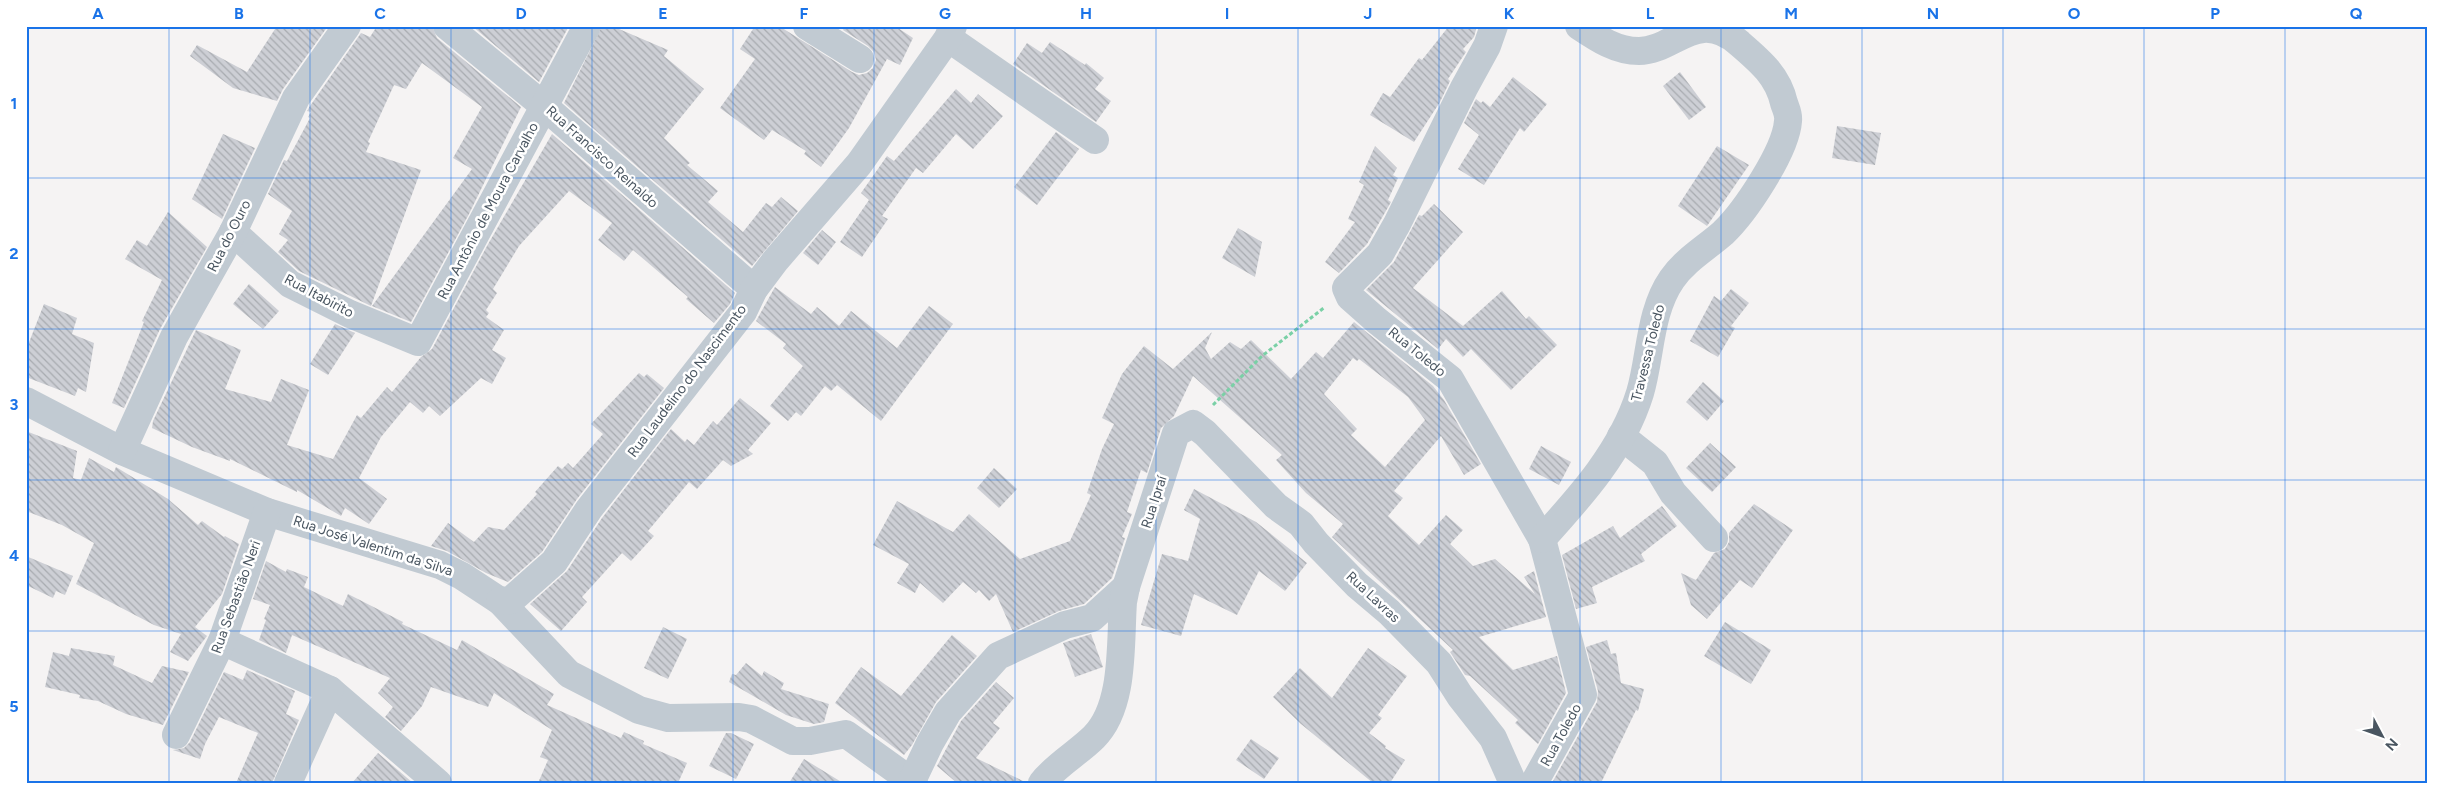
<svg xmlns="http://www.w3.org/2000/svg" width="2454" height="809" font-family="Figtree,sans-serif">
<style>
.building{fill:url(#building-back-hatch);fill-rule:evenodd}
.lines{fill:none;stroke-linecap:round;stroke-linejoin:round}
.path{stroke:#7ad0a6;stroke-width:3;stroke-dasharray:4 2.5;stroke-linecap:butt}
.minor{stroke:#c1cad2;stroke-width:28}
.grid{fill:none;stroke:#1a73e8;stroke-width:1;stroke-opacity:0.55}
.labels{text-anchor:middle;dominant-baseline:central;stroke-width:5;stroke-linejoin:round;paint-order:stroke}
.street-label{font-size:14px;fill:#4a5661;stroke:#fff}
.neatline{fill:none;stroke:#1a73e8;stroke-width:2}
.grid-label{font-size:16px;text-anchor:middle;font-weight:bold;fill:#1a73e8}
</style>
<defs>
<pattern id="building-back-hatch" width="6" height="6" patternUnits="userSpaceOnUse" patternTransform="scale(1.25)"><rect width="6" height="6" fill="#cdcfd5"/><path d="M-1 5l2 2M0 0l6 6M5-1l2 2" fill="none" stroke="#a8abb0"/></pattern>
</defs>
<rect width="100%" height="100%" fill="#f5f3f3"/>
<!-- building -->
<g class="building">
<polygon points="277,26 328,26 283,89 277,101 233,88 190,56 197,45 247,72"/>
<polygon points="377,26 432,26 437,38 521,107 469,214 411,322 372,306 472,169 453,158 482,107 422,63 406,89 394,85 368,142 370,143 366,152 421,170 371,306 299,271 278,252 288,240 279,234 292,211 268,194 284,160 287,161 310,118 308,117 311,112 307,111 310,106 361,33 370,37"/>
<polygon points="472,26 569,26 539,82"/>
<polygon points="602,26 612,26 668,50 664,56 704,89 664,138 690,163 687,165 718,191 708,202 743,232 766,203 772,207 781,197 798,211 752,266 564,103"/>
<polygon points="755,26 779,26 852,72 859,75 867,73 873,68 876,60 874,52 868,46 843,30 845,26 895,26 913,38 900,65 887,59 849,128 821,167 804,154 806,151 772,130 764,140 720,108 755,59 740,49"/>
<polygon points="1449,26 1477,26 1474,37 1463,49 1466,52 1448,79 1450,81 1440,102 1414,142 1370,115 1383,93 1390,97 1419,58 1422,60"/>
<polygon points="1050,42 1085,65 1086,63 1104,78 1095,89 1111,101 1096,122 1013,64 1027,43 1042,53"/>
<polygon points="1680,72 1706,107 1689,120 1663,86"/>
<polygon points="1513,77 1547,104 1524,132 1520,128 1484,185 1458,169 1479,135 1464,123 1476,99 1481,103 1483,101 1490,107"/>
<polygon points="956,89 971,103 978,94 1003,116 973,149 956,134 923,173 916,168 882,216 888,219 862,257 840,242 869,200 861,193 887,156 894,161"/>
<polygon points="1837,126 1881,133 1875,165 1832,158"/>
<polygon points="1056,132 1079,149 1037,205 1014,187"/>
<polygon points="223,134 255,148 222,219 192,199"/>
<polygon points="552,134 735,293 730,304 714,323 686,299 688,297 633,250 624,261 598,240 612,223 569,191 519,246 493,289 497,293 486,310 489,313 486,317 504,330 492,350 506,358 492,384 481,378 440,416 429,406 423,413 410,402 381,437 359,478 387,499 369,524 345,508 341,516 297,490 297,492 230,459 230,461 192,447 152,428 153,421 196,330 241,350 225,389 271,402 281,379 309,390 287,445 333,459 357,415 361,418 387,387 392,392 421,357 432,349 487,246"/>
<polygon points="1375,146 1397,168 1393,175 1398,178 1388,200 1391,202 1367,244 1339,273 1325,262 1355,222 1348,219 1364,185 1359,182"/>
<polygon points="1717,146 1749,165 1707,226 1678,206"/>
<polygon points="1434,204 1463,232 1413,288 1463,326 1502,291 1526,319 1529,316 1557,345 1511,390 1471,349 1463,357 1446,339 1438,349 1366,290 1394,262 1419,215 1422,216"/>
<polygon points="168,212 207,247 160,329 124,408 112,403 144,322 142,321 162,280 125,259 137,240 147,246"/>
<polygon points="1238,228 1262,242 1255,277 1222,258"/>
<polygon points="822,230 836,242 818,265 803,253"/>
<polygon points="249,284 279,311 263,329 233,304"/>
<polygon points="775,287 811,314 817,307 839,326 851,311 897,348 929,306 953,324 881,421 837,385 831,391 825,386 801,416 796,412 788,421 770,406 803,366 783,348 786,344 756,321"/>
<polygon points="1731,289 1749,303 1731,326 1735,328 1718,357 1690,341 1714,296 1721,301"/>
<polygon points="44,304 77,318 72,334 94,343 86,392 78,388 75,396 26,377 26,350"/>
<path d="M 1354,322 L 1433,386 L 1444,400 L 1481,464 L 1464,475 L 1441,436 L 1394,491 L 1403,498 L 1388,516 L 1419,545 L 1446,515 L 1463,530 L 1450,544 L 1473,566 L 1495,559 L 1535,594 L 1524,577 L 1534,571 L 1546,617 L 1479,637 L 1513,670 L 1557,656 L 1566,693 L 1538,744 L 1515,723 L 1518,720 L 1470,676 L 1465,675 L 1450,652 L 1453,650 L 1332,537 L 1343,524 L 1306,493 L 1276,460 L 1282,455 L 1193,376 L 1174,416 L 1161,428 L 1147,473 L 1141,470 L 1127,512 L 1132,514 L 1122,537 L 1125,538 L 1112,578 L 1084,604 L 1059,611 L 1013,632 L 996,594 L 989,601 L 979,590 L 976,593 L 963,582 L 943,603 L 920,583 L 915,593 L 897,583 L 909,564 L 873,545 L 897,501 L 953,532 L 969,514 L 1020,559 L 1070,541 L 1091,495 L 1087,493 L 1102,449 L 1114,424 L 1102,418 L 1122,374 L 1144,346 L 1173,369 L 1212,332 L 1205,348 L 1211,359 L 1230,342 L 1241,349 L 1251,340 L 1291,379 L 1316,352 L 1323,358 ZM 1353,358 L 1357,361 L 1359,359 L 1408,397 L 1425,420 L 1385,467 L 1351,435 L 1357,429 L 1324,394 Z"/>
<polygon points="335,324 355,333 328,375 310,364"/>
<polygon points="639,373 644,377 647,374 664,388 577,499 542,552 508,582 486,573 447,551 431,546 448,523 474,542 488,527 504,530 537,494 535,492 558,466 562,469 568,463 573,468 603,434 591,424"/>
<polygon points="1703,382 1724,401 1707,421 1686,402"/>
<polygon points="740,398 771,423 748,450 753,454 731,466 723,460 697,489 689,482 648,531 654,536 631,561 622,553 582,597 587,602 561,631 530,604 567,571 602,518 671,429 685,442 687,439 694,445 713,421 717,425"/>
<polygon points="26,431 77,451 73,478 81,480 89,458 114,472 116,467 168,499 198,525 202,521 224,537 225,536 239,544 222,594 195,627 207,636 188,661 170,652 181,634 154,625 76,584 94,543 62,525 26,511"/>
<polygon points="1710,443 1736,467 1712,492 1686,468"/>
<polygon points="1541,446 1571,462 1559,485 1529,469"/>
<polygon points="994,468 1017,489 999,508 977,488"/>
<polygon points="1194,489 1256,522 1307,563 1285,591 1259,571 1237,615 1194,594 1181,636 1141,625 1162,554 1188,561 1200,519 1184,510"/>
<polygon points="1754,504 1793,530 1752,588 1740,580 1707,619 1691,605 1681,573 1696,580 1714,553 1725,549 1729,542 1729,533"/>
<polygon points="1662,506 1677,526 1641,554 1645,561 1592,587 1597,603 1576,609 1562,555 1613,526 1620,538"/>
<polygon points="26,556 73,576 65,595 56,591 53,598 26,585"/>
<polygon points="266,561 286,572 287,569 308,577 304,587 343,606 348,594 403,622 402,624 457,650 462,640 554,694 547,705 621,738 624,732 644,741 643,744 687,763 678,783 538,783 548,760 540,757 552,730 494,693 488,707 431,687 422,706 401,731 385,717 393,707 378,693 390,678 292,635 286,653 259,640 266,620 264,619 270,605 253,599"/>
<polygon points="1725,622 1771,650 1751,684 1704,656"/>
<polygon points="663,627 687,639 668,679 644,668"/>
<polygon points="1091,634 1103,667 1075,677 1063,643"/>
<polygon points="952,635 977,656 936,702 912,745 904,755 835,703 861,667 901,696"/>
<polygon points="1607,640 1611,654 1616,653 1621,683 1644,689 1638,711 1636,710 1601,783 1556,783 1553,781 1597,702 1598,691 1586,647"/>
<polygon points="71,648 115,656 113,665 152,683 162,666 189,672 163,725 126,714 98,701 79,698 80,695 45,687 53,652 69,656"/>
<polygon points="1368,648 1407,676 1378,715 1382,718 1369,733 1386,746 1385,748 1405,760 1390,783 1373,783 1301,724 1273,697 1300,668 1332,698"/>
<polygon points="746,663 762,676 764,671 784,683 781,689 829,704 824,722 814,724 786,715 729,682 732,674 736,675"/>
<polygon points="247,670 295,691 286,714 299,720 272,783 236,783 258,733 219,717 205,744 200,759 173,750 184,748 190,742 224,672 243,680"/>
<polygon points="996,682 1014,698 993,723 1000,728 976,758 1027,783 957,783 937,766 961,721"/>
<polygon points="726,733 731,733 754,744 736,779 709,766"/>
<polygon points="1251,739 1279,758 1264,779 1236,760"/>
<polygon points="378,753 413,783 352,783"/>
<polygon points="804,759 843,783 789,783"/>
</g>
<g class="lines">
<!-- path -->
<polyline class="path" points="1213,405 1262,356 1325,307"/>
<!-- minor -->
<g class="minor">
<polyline points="447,26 544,106 754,289"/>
<polyline points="807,26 860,59"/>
<polyline points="1494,26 1487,46 1464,88 1397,224 1380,254 1346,288 1350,297 1376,320 1450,379 1542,539 1583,695 1534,783"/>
<polyline points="948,38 1095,140"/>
<polyline points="233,232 290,284 350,314 418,342 587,26"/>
<polyline points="26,401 122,451 267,512 440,565 462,576 500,601 569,674 639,710 668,718 739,717 751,719 793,741 810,741 846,734 914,783"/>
<polyline points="1621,436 1655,463 1673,493 1714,538"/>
<polyline points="122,451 174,337 233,232 296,98 347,26"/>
<path d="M 1542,539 C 1581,496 1622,451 1640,393 C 1651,356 1649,312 1672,279 C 1685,260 1706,248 1723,233 C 1745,212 1786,151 1788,121 C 1789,114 1786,109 1784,103 C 1778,76 1760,61 1739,43 C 1697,7 1674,51 1639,51 C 1616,51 1597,38 1579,26"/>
<polyline points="500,601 511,600 554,562 589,509 743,312 754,289 775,261 859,164 948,38 953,26"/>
<polyline points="222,641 330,690 438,783"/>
<polyline points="176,735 222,641 267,512"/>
<polyline points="288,783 330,690"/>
<polyline points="911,783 930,743 948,712 998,656 1065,625 1092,618 1126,587"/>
<path d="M 1042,783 C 1056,765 1078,753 1094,737 C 1125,706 1120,643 1123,602 L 1126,587 L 1176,433 L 1193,424 L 1205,433 L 1276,506 L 1301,524 L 1316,543 L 1357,585 L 1389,612 L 1439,663 L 1460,696 L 1493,738 L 1513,783"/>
</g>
</g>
<!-- grid -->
<path class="grid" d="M 169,26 L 169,783M 310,26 L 310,783M 451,26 L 451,783M 592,26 L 592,783M 733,26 L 733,783M 874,26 L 874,783M 1015,26 L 1015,783M 1156,26 L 1156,783M 1298,26 L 1298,783M 1439,26 L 1439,783M 1580,26 L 1580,783M 1721,26 L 1721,783M 1862,26 L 1862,783M 2003,26 L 2003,783M 2144,26 L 2144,783M 2285,26 L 2285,783M 26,178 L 2428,178M 26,329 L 2428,329M 26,480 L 2428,480M 26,631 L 2428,631"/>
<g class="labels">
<!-- street labels -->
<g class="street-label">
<text transform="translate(602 157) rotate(42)">Rua Francisco Reinaldo</text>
<text transform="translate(488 211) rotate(-62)">Rua Antônio de Moura Carvalho</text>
<text transform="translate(229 236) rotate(-63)">Rua do Ouro</text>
<text transform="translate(319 296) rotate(28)">Rua Itabirito</text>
<text transform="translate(1417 352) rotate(39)">Rua Toledo</text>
<text transform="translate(1648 353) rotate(-76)">Travessa Toledo</text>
<text transform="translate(687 381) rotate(-53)">Rua Laudelino do Nascimento</text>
<text transform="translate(1154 502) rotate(-72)">Rua Ipraí</text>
<text transform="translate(373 546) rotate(18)">Rua José Valentim da Silva</text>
<text transform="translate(236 597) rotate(-70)">Rua Sebastião Neri</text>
<text transform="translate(1373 597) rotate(43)">Rua Lavras</text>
<text transform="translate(1561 735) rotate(-61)">Rua Toledo</text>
</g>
</g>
<!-- border -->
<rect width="2454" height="809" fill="none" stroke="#ffffff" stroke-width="55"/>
<!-- north arrow -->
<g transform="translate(2382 736) rotate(131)" stroke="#ffffff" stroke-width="4" paint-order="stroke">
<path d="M0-4L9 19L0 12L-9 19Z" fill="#4a5661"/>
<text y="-8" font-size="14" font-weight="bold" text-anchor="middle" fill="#4a5661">N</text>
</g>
<rect x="28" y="28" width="2398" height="754" class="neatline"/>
<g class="grid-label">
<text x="98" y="19">A</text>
<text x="239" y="19">B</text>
<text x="380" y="19">C</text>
<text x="521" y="19">D</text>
<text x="663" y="19">E</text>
<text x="804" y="19">F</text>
<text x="945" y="19">G</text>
<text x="1086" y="19">H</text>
<text x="1227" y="19">I</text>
<text x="1368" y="19">J</text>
<text x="1509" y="19">K</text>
<text x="1650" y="19">L</text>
<text x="1791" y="19">M</text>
<text x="1933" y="19">N</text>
<text x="2074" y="19">O</text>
<text x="2215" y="19">P</text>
<text x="2356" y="19">Q</text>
<text x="14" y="109">1</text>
<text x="14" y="259">2</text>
<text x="14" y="410">3</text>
<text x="14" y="561">4</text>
<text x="14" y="712">5</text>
</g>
</svg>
